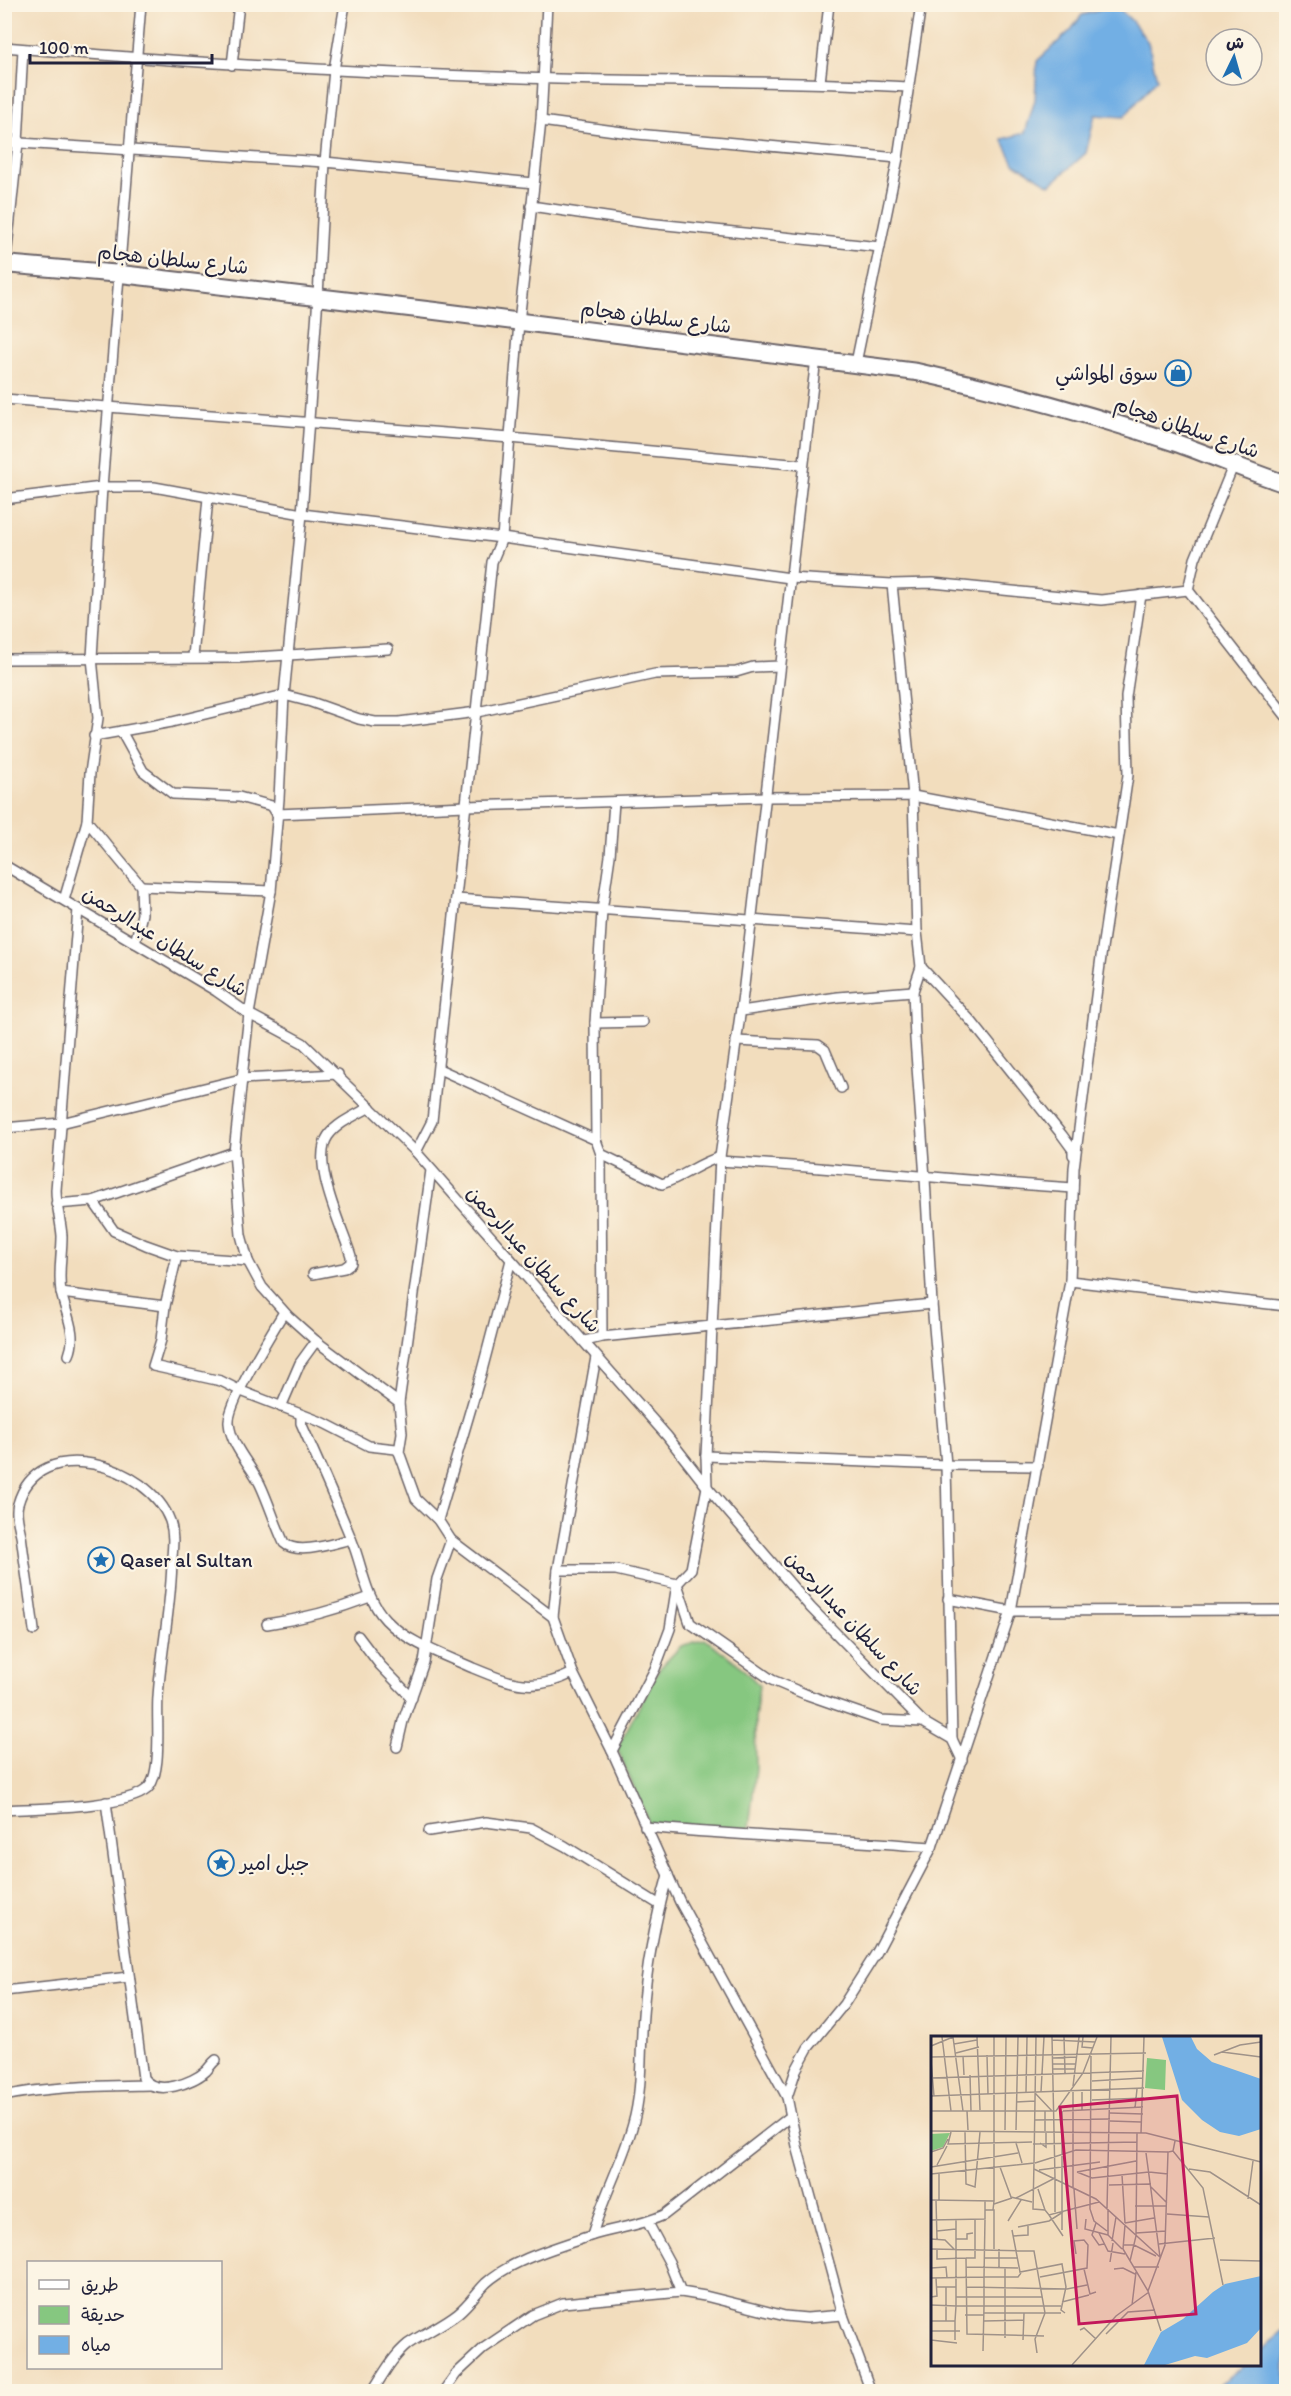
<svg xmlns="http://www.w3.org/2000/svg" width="1291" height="2396" font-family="Itim,'Playpen Sans Arabic',sans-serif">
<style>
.green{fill:#86c780;stroke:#54745e;stroke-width:1.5}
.water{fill:#72afe4;stroke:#4a6890;stroke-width:1.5}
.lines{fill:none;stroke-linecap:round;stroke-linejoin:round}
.minor-casing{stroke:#6b6368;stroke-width:12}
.trunk-casing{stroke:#6b6368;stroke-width:20}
.minor{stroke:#fff;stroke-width:9}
.trunk{stroke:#fff;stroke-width:16}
.labels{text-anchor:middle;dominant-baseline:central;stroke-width:4.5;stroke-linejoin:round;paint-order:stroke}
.street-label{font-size:20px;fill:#22223b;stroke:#fcf5e5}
.poi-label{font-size:20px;fill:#22223b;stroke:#fcf5e5;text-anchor:start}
.inset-road{fill:none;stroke:#9f9289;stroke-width:1.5}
.view{fill:#c2185b;fill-opacity:0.15;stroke:#c2185b;stroke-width:3}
.inset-edge{fill:none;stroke:#22223b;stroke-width:3}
</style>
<rect width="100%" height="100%" fill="#fcf5e5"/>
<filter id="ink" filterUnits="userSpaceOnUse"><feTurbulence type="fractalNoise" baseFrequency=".0167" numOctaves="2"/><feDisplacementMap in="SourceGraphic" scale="12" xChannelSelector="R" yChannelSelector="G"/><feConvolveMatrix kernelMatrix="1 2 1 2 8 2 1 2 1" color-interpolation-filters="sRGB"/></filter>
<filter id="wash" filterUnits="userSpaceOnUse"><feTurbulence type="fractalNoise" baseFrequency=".008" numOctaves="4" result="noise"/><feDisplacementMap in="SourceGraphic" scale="24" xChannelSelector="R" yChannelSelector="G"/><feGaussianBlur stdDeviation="1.35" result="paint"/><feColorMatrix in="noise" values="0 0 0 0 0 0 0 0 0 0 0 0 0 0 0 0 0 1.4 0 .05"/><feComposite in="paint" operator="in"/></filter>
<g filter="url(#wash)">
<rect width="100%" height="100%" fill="#f2ddbd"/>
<!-- green -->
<polygon class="green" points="705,1639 736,1662 759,1685 755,1720 756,1768 749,1829 649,1823 617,1748 660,1668 681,1646"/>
<!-- water -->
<g class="water">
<polygon points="1116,6 1132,21 1148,42 1157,79 1124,117 1095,115 1086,153 1050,185 1014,163 1002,139 1025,133 1035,100 1037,61 1071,30 1082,15"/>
<polygon points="1286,2328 1286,2391 1212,2391 1245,2365 1260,2364 1260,2352"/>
</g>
</g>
<g filter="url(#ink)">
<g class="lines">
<!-- minor casing -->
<g class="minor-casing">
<g id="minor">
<polyline points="345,4 334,70 325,162 318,297 302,514 284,695 279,799 271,891 249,1014 234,1152 241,1235 248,1261 262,1287 288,1316 316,1341 399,1403"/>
<path d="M 4,47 C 189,63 373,74 558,79 C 675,82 791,80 908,87"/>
<polyline points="232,65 239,4"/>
<polyline points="820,82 829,4"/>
<polyline points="541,121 637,134 898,158"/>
<polyline points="4,142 325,162 534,183"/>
<polyline points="531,206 647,223 880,247"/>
<polyline points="5,268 18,143 23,49"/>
<polyline points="856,363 898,158 921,4"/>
<polyline points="4,399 510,438 802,465"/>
<polyline points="4,499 102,487 154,487 302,514 502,538 790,578 892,584 933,583 1101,600 1188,590 1195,559 1233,466"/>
<polyline points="892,584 913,796 917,932 921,967 913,991 915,1039 925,1178 932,1304 946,1465 952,1739"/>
<polyline points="1188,590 1286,716"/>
<polyline points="193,657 208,498"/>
<polyline points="4,659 238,658 388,649"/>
<polyline points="121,731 143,771 173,794 239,797 272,806 277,814"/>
<polyline points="94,736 172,722 284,695 311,702 359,719 375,722 399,722 477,712 655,674 736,672 753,667 780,666"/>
<polyline points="277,814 466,806 765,797 913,796 1119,835"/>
<polyline points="87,821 141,886 142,914 135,943"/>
<polyline points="4,865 216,991 249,1014 303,1043 416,1152 667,1436 707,1487 811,1608 923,1722 952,1739 962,1760"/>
<polyline points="141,886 271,891"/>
<polyline points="456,899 917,932"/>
<polyline points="64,900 87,821 90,773 98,718 92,658 102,487 141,4"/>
<polyline points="921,967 972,1022 1062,1135 1073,1150 1073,1155"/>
<polyline points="741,1011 838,997 913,991"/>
<polyline points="595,1023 643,1022"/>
<polyline points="736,1041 818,1045 825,1050 841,1088"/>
<polyline points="439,1069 596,1140"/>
<polyline points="4,1128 61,1123 241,1079 338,1074"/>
<polyline points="416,1152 432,1121 492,562 502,538 519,322 541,121 547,4"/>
<path d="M 601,1154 L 662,1184 C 683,1177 699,1163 720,1157"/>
<path d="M 719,1161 C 838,1168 955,1180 1073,1188"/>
<polyline points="431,1170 399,1403 402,1433 399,1452 416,1499 438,1520 451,1540 553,1617"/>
<polyline points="93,1201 114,1231 146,1245 177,1256 248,1261"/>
<polyline points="56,1204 93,1201 234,1152"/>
<polyline points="177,1256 165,1306 161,1340 153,1366 221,1381 241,1391 324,1423 369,1446 396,1449 399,1452"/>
<path d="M 313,1274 L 344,1268 L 351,1263 L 351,1256 C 342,1227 310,1162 328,1136 C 337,1123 356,1115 370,1107"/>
<polyline points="1070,1281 1286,1306"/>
<polyline points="61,1293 165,1306"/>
<path d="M 284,1312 C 273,1330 227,1405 229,1423 C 231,1446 250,1464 260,1484 C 269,1503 275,1524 284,1543 C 298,1556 334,1543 351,1539"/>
<polyline points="602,1337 601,1154 596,1140 595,1023 602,911 610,856 614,802"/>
<polyline points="585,1341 602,1337 932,1304"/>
<path d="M 69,1355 C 78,1334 65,1312 61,1292 C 58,1273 62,1255 62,1236 C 61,1221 56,1206 56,1190 L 78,909"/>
<polyline points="596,1357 558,1570 553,1617 573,1673 612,1751 680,1902 787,2097"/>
<polyline points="281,1407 300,1363 316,1341"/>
<path d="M 301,1415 L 301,1423 C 318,1462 336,1501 352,1541 C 363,1568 365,1598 386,1620 C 408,1643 444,1655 473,1668 C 512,1684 533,1693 573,1673"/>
<polyline points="706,1456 946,1465 1038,1466"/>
<polyline points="438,1520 481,1374 511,1260"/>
<polyline points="558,1570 616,1570 677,1584 690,1623 772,1680 805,1694 880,1720 923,1722"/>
<polyline points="948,1599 1011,1611 1286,1610"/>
<path d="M 267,1624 C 303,1619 336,1610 370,1597"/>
<polyline points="358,1636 380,1665 412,1698"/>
<polyline points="397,1747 403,1721 424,1662 437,1579 451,1540"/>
<polyline points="612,1751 655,1669 670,1629 677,1584 691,1569 707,1487 706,1456 720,1157 743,994 816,358"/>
<path d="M 106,1802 L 143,2078 C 156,2097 193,2083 206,2071 C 210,2067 212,2063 216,2060"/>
<path d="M 4,1810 C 36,1808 125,1808 147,1789 C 163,1775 156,1719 158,1697 C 161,1650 172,1604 172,1557 C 173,1545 174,1533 170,1521 C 149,1465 38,1431 18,1504 C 15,1513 19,1526 21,1535 C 25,1567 30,1598 34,1630"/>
<path d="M 645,1827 C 740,1836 836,1839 932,1847"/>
<polyline points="429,1831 486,1822 531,1828 565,1846 660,1905"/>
<polyline points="4,1991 129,1977"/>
<path d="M 4,2096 C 52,2086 101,2086 150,2085"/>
<polyline points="648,2223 669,2262 681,2292"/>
<path d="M 592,2235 C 603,2197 623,2161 633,2124 C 643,2089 640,2051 643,2015 C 646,1967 655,1921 668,1875"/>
<path d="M 372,2392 C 383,2375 392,2357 408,2344 C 424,2333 443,2325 458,2313 C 469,2304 476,2293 486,2283 C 511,2260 558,2247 590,2236 C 615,2228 640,2226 664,2215 L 791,2116"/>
<polyline points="443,2392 456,2374 484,2348 533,2315 563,2303 681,2292 705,2296 785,2316 807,2318 843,2315"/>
<polyline points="871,2392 843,2315 797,2146 787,2097 796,2070 808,2048 844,2004 877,1952 932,1847 1011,1611 1070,1281 1074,1168 1102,949 1128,775 1126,697 1141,595"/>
</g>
</g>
<!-- trunk casing -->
<g class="trunk-casing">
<path id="trunk" d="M 4,264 L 121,274 L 435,311 L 917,372 C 1005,391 1093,415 1179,444 C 1215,457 1250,472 1286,484"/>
</g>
<!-- minor -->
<use href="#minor" class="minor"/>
<!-- trunk -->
<use href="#trunk" class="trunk"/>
</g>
</g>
<!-- icons -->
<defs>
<g id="shop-ring" transform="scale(1.35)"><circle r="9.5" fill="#fcf5e5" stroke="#1f6fb2" stroke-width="1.5"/><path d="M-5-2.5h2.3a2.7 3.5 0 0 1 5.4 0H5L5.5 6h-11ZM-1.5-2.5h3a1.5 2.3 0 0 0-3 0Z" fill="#1f6fb2"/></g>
<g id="sight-ring" transform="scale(1.35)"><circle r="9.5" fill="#fcf5e5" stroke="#1f6fb2" stroke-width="1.5"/><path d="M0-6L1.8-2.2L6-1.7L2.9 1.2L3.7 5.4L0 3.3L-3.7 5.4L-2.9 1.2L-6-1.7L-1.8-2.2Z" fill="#1f6fb2"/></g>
</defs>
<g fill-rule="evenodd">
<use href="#shop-ring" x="1178" y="373"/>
<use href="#sight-ring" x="101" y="1560"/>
<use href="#sight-ring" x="221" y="1863"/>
</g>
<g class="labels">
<!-- street labels -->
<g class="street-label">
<text transform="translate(173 259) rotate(6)">شارع سلطان هجام</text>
<text transform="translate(656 317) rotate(7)">شارع سلطان هجام</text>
<text transform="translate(1187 427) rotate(19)">شارع سلطان هجام</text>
<text transform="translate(165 941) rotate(32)">شارع سلطان عبدالرحمن</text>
<text transform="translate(534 1259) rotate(48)">شارع سلطان عبدالرحمن</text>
<text transform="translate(854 1623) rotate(47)">شارع سلطان عبدالرحمن</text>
</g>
<!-- poi labels -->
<g class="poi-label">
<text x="1158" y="373" text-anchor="end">سوق المواشي</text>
<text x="120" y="1560">Qaser al Sultan</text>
<text x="240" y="1863">جبل امير</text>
</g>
</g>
<!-- overview -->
<g transform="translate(931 2036)">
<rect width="330" height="330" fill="#f2ddbd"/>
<path d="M 216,22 L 235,24 L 234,54 L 214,52 ZM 19,97 L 12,111 L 0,115 L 0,98 Z" fill="#86c780"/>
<path d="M 231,1 L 260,1 L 266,13 L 281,26 L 330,43 L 330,93 L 308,100 L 289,96 L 271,84 L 251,64 ZM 330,240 L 330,292 L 316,307 L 276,322 L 264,320 L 234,329 L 213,329 L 230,296 L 252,283 L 282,256 L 294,248 Z" fill="#72afe4"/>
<path class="inset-road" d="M 11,1 L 20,75M 22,1 L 32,75M 46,1 L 49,74M 133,1 L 134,37M 152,1 L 151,11 L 162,12M 121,4 L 164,6M 23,8 L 46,4M 0,10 L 22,1M 291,16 L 330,21M 25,17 L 48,11M 56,19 L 57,58M 283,19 L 309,9 L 330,6M 32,20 L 33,39M 160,20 L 159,173 L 163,185 L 176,195M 0,21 L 215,17M 122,22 L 145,21M 0,25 L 3,60M 122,28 L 144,28M 122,33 L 144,33M 39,39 L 40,75M 0,42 L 213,35M 161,45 L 212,42M 142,50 L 148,1M 142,55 L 142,152M 95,56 L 96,1M 110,56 L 113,1M 104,57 L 121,75M 0,60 L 213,52M 161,64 L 213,62M 85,66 L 104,65M 204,72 L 206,53M 0,75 L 125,75 L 152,37 L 166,1M 36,75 L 37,94M 114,75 L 114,95M 132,75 L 212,71M 151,75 L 151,54M 179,77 L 212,78M 103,84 L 179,83M 179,85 L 210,86M 74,94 L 75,1M 85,94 L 87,1M 0,95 L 215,97 L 330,126M 20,96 L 17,108 L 101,106M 34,96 L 35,148 L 44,151 L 49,96M 210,97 L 213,1M 85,107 L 91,127M 109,107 L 115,111 L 115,96M 102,108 L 206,106M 242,115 L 272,152 L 292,249M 0,116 L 12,112 L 17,103M 215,117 L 229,221M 103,127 L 102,173 L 114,174 L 118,179 L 168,166M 104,127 L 145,114 L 237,116M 6,129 L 16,110M 0,131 L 87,117M 69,131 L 80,161 L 101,166M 103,133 L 165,163 L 230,222M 258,133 L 279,136 L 330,169M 108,134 L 169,126M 146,136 L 161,142 L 218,136 L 237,138M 146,136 L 205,125M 0,138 L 103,127 L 105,1M 191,139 L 194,187M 178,149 L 220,148M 220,151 L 236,167M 107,153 L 114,174M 143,153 L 146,193M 85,162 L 124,142 L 121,1M 317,163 L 322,125M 0,164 L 63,165 L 62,174M 5,164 L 6,203M 8,164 L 8,138M 63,165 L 63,1M 63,168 L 81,162M 204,170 L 236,170M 176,172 L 180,1M 177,173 L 177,199 L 191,213M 54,174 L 63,174 L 63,213M 124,176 L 124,143M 236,178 L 278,181M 118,179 L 132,200M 155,183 L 154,193 L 177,199M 0,184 L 54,183 L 54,165M 77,185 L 90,164M 165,187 L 161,199 L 168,209 L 173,208M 194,187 L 223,182M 194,189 L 192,213 L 217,255M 87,191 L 118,185 L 132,176M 81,194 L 89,236 L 131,228 L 135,251 L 130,274 L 134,277M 131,194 L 131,75M 6,195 L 25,193M 168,197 L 177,215 L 194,218M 205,197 L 235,195M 82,200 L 97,199 L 97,190M 0,203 L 14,204 L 23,213M 25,203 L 36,203 L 36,198 L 42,197M 181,205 L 185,181M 228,208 L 284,202M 192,209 L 203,209 L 225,220M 0,213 L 103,215 L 114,277 L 104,303 L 106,317M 6,213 L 6,223 L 35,222 L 36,298 L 113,300M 68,213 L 68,232M 35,222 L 44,222 L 44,183M 54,222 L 86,222M 289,224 L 330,225M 199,225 L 205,200 L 206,97M 179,226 L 182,207M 35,231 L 87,232M 203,231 L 228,231M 0,232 L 15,231 L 16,242M 153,233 L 159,258 L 165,256M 183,233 L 192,232 L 204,238M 109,241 L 156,232 L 157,209 L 153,204 L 143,205 L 145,218M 0,242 L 53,241 L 54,183M 6,251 L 25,251M 35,251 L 136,253 L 156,249M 0,261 L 6,260 L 5,242M 25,261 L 111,261M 131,266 L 158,259M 0,269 L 25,270 L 25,184M 201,269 L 205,236M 53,277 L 130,277M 34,279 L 53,279M 0,285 L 24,285 L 25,270 L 53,270 L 53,241 L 87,241 L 90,237M 15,285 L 15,251M 53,285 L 93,284M 149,294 L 153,292 L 165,303M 0,295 L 29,295M 230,295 L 217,255 L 234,209 L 237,116 L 242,115 L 244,105M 175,298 L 197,276 L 224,274M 74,302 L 74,232M 0,304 L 26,307M 0,304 L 0,285M 24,304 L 24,285M 92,304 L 93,277M 52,315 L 53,270 L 130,270M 141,329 L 185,280 L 218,256"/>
<path class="view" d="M 246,60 L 265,278 L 148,288 L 129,71 Z"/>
<rect width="330" height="330" class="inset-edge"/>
</g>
<!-- margin -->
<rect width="1291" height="2396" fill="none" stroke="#fcf5e5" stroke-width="24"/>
<!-- legend -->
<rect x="27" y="2261" width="195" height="108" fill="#fcf5e5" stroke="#a5a1a1" stroke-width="1.5"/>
<rect x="39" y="2280" width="30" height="9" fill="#ffffff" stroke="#a5a1a1" stroke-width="1.5"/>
<text x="81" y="2291" font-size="18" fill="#22223b">طريق</text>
<rect x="39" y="2306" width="30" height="18" fill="#86c780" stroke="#a5a1a1" stroke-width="1.5"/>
<text x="81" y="2321" font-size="18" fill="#22223b">حديقة</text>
<rect x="39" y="2336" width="30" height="18" fill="#72afe4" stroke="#a5a1a1" stroke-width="1.5"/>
<text x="81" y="2351" font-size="18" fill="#22223b">مياه</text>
<!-- north arrow -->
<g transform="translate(1234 57) rotate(5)"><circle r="28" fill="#fcf5e5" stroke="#a5a1a1" stroke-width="1.5"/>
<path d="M0-4.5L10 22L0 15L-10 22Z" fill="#1f6fb2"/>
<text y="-9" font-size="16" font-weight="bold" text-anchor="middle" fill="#22223b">ش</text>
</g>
<!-- scale -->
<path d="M30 54v9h182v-9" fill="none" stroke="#22223b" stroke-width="3"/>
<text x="39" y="54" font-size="18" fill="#22223b" stroke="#fcf5e5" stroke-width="4.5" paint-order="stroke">100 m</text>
</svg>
